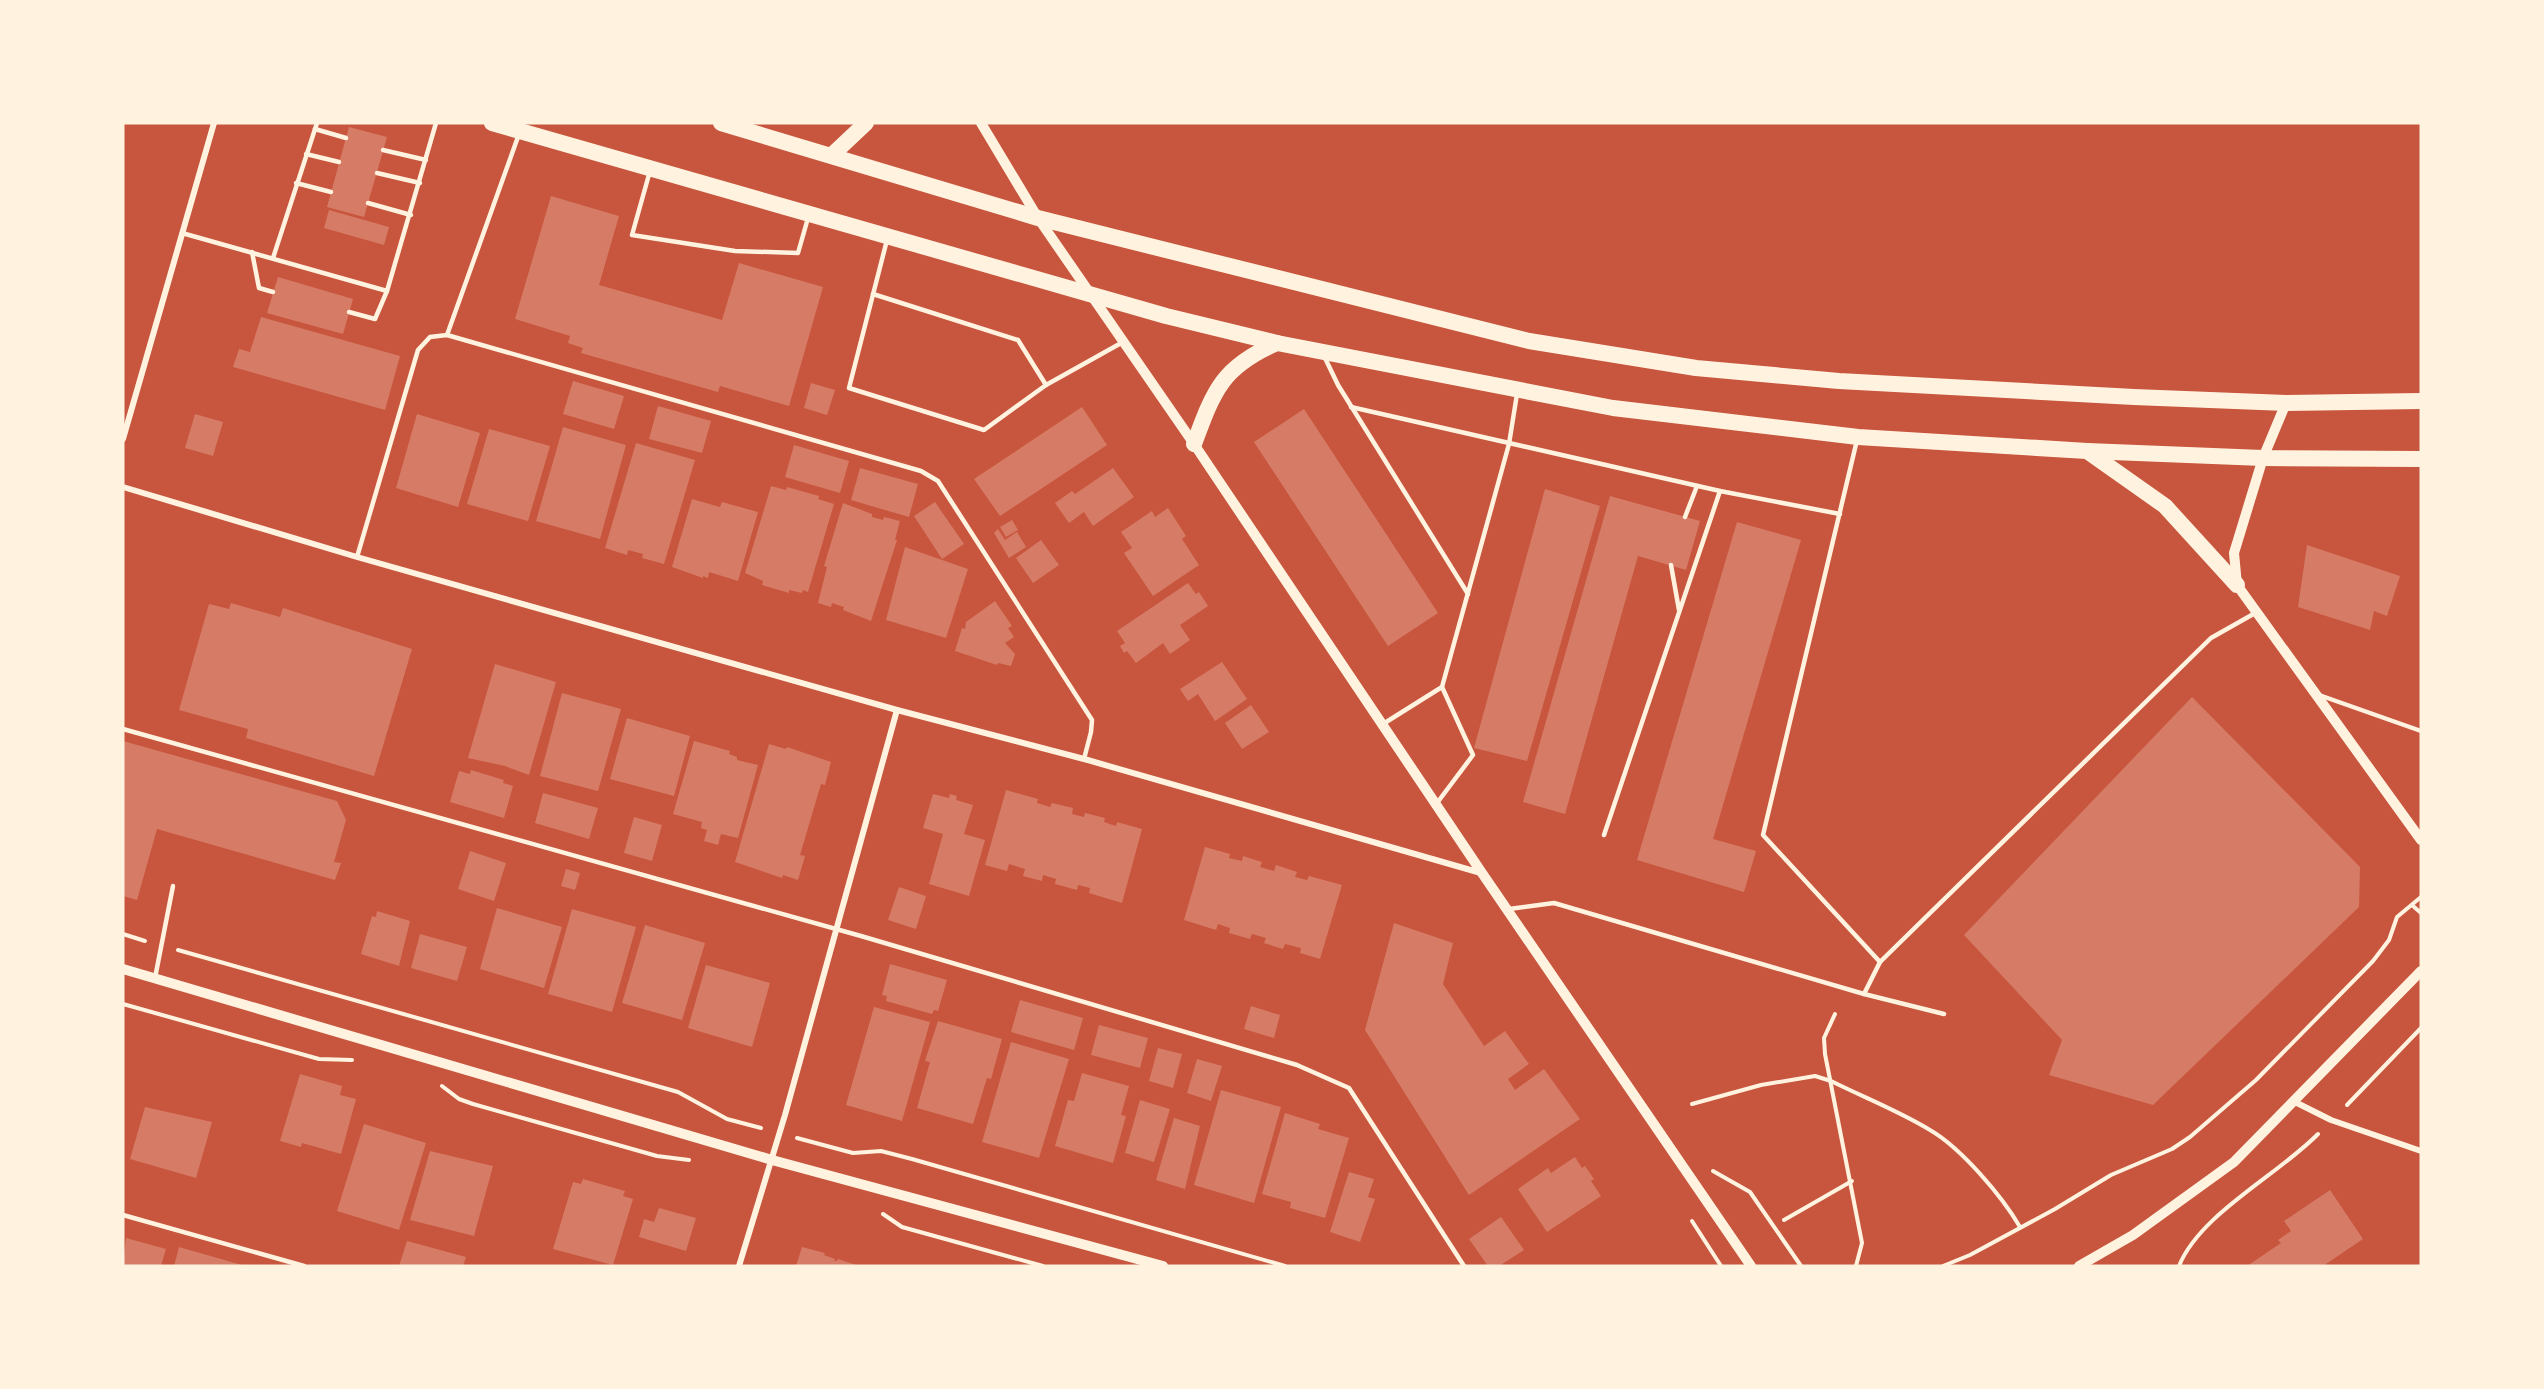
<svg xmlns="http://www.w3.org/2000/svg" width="2544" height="1389" font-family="'PT Sans Narrow',sans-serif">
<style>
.building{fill:#d67c66}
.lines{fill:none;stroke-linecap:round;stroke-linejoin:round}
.path{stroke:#fff3e0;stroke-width:4}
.service{stroke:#fff3e0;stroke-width:4.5}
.minor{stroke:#fff3e0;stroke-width:6}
.tertiary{stroke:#fff3e0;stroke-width:10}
.trunk{stroke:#fff3e0;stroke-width:16}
</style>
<rect width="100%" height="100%" fill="#c8553d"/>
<!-- building -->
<g class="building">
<polygon points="349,127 387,137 364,217 327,207"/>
<polygon points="551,196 619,216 599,285 722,320 739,263 823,287 789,406 720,386 718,392 581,353 583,348 568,343 570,336 515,319"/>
<polygon points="329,210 389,227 384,245 324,228"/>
<polygon points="278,277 353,299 343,334 267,313"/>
<polygon points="261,317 400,356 385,410 233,367 239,349 250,352"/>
<polygon points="573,381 624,396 614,429 563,414"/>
<polygon points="811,383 835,390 827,415 804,408"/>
<polygon points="658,406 711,421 702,453 649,439"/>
<polygon points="1082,407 1107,445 1000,516 974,479"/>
<polygon points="1304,409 1438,613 1388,646 1254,442"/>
<polygon points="195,414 223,422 213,456 185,448"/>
<polygon points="417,414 480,433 458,507 396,488"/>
<polygon points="563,427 626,445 600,539 536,521"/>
<polygon points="489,429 550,446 528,521 467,504"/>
<polygon points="636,443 695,460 664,564 642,558 643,554 628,550 627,555 605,548"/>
<polygon points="794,445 849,461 840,493 785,477"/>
<polygon points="860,468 918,484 909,517 851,500"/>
<polygon points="1113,468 1134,497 1093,526 1084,512 1069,523 1055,503 1072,491 1075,494"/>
<polygon points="771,486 786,490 787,487 819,496 818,499 834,504 808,592 803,590 802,593 789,590 789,593 762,585 763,581 745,573"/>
<polygon points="1545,489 1600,506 1527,761 1474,748"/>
<polygon points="1610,496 1700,521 1686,570 1638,556 1565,814 1523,802"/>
<polygon points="692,499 720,507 722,502 758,512 738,581 709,572 708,578 703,576 703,578 672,567"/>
<polygon points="935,502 964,544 942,559 914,516"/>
<polygon points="843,503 872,514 872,517 883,520 884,517 900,521 895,540 897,540 871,621 843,610 844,607 832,603 831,607 818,603 827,567 824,566"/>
<polygon points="1168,508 1186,536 1182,539 1199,565 1153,596 1124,553 1132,548 1121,532 1152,511 1155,517"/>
<polygon points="1012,520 1018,530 1006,537 1000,527"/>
<polygon points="1737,522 1801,540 1713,839 1756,851 1744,892 1637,860"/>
<polygon points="998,529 1005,540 1017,532 1026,547 1009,558 994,533"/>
<polygon points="1041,540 1059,565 1033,583 1016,558"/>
<polygon points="2307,545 2400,576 2387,616 2374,611 2370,630 2298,607"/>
<polygon points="905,547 968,569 946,638 886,620"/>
<polygon points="1188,583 1196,594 1199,592 1208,606 1180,625 1190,640 1170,654 1163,643 1136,663 1127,651 1124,653 1120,646 1125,643 1117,631"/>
<polygon points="995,601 1012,626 1008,628 1014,637 1005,643 1015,654 1011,666 998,663 997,665 955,651 962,628 965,629 966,622"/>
<polygon points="231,603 280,617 283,608 412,649 374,776 246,738 248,729 179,710 209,604 229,609"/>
<polygon points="1222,662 1247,699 1215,721 1198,694 1188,701 1180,689"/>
<polygon points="495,664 556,682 529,775 505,766 468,758"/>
<polygon points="562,693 621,709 598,791 540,776"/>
<polygon points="2192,697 2360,867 2359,907 2153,1105 2049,1075 2062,1040 1964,935"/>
<polygon points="1251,705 1269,732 1242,749 1225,723"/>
<polygon points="627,718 690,736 674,796 610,779"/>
<polygon points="123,741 337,801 346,820 334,862 341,863 335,880 157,829 137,900 123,896"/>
<polygon points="694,741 730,751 729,754 737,757 737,760 758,765 738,838 721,834 718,845 704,841 707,830 701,828 702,822 673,814"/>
<polygon points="769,744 786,749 787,747 831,762 825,785 821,784 800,855 805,856 798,880 783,875 782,878 735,862"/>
<polygon points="471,770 504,780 503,783 513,786 504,818 450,802 459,771 470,774"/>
<polygon points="1006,790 1038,799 1037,803 1050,807 1052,803 1073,808 1072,814 1084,817 1085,813 1105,818 1104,822 1116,826 1117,822 1142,829 1122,903 1089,893 1090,888 1078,885 1077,890 1055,884 1056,879 1043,875 1042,881 1023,876 1025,869 1009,864 1007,871 985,865"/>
<polygon points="543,793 598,808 589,839 535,823"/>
<polygon points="933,794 949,798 950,794 957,796 956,800 973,805 964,834 985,840 969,896 929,884 943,834 923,828"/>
<polygon points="634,817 662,825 652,861 624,853"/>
<polygon points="1205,847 1230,854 1229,858 1242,861 1243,856 1262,862 1260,867 1274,871 1276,865 1297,872 1295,877 1307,880 1309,876 1342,885 1320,959 1300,953 1301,948 1285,944 1283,949 1264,943 1266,938 1252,934 1250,939 1229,933 1230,928 1218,924 1216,930 1184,920"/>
<polygon points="470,851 506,863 494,901 458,889"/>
<polygon points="566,869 580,873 575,890 561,886"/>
<polygon points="899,887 926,896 916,929 888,920"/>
<polygon points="497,908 562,927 544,988 480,969"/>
<polygon points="572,909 636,927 612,1012 548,994"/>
<polygon points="377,911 410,921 399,966 361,954 372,916 376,917"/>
<polygon points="1394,923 1453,943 1443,984 1484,1046 1505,1031 1529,1064 1508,1079 1515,1090 1544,1069 1580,1119 1469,1195 1365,1030"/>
<polygon points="645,925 705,943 682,1020 622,1003"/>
<polygon points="420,934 467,947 457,981 411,968"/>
<polygon points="890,964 947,980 938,1011 934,1010 932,1014 886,1001 887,996 882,995"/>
<polygon points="706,965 770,983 752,1047 688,1028"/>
<polygon points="1020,1000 1083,1018 1074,1050 1011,1032"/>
<polygon points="1251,1006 1280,1015 1274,1038 1244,1029"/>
<polygon points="874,1007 930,1022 902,1121 846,1105"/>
<polygon points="938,1021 1002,1039 991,1079 987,1078 973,1124 917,1108 930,1062 925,1061"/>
<polygon points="1099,1025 1148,1038 1140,1068 1091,1055"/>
<polygon points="1011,1042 1069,1059 1039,1158 982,1142"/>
<polygon points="1158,1048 1182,1054 1173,1088 1149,1081"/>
<polygon points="1197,1059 1222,1066 1211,1101 1187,1093"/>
<polygon points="1082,1073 1129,1086 1121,1115 1126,1116 1113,1163 1055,1146 1068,1100 1074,1101"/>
<polygon points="300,1074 342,1086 340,1095 356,1099 341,1154 302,1143 301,1147 280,1141"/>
<polygon points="1221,1090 1281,1107 1254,1203 1194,1185"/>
<polygon points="1140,1100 1170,1109 1154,1162 1125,1153"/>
<polygon points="145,1107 212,1122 196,1178 130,1159"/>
<polygon points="1285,1113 1320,1124 1318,1129 1349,1138 1325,1218 1290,1208 1291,1202 1262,1194"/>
<polygon points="1174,1118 1200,1126 1185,1189 1156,1180"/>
<polygon points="364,1124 426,1143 399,1230 337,1211"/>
<polygon points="430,1151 493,1166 474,1236 410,1220"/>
<polygon points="1575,1157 1582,1168 1585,1166 1594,1179 1591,1181 1601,1196 1547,1232 1518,1189 1548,1168 1551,1173"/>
<polygon points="1349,1172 1374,1179 1368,1197 1375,1199 1360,1242 1330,1232"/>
<polygon points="583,1179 625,1191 623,1196 633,1199 613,1265 553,1249 573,1182 581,1184"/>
<polygon points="2330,1190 2363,1239 2323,1266 2247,1266 2281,1243 2278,1240 2291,1231 2284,1221"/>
<polygon points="659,1208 696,1218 686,1251 639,1237 644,1219 654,1222"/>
<polygon points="1501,1217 1524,1250 1499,1266 1488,1266 1469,1239"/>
<polygon points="126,1238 166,1249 161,1266 123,1266"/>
<polygon points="407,1241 466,1257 463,1266 399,1266"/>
<polygon points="179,1247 242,1265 242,1266 174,1266"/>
<polygon points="802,1247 825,1253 824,1255 835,1259 834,1261 837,1261 838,1259 859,1266 796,1266"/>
</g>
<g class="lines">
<!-- path -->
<g class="path">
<polyline points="2413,906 2421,913"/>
<polyline points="123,934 145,941"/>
<polyline points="178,950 678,1092 727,1119 761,1128"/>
<polyline points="123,1004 319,1059 352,1060"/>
<polyline points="1835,1014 1824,1038 1825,1054 1862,1243 1856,1266"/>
<polyline points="442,1086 459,1099 473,1104 657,1156 689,1160"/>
<path d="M 1692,1104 L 1761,1085 L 1815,1076 L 1831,1081 C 1863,1097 1899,1111 1930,1130 C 1961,1148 2002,1196 2020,1227"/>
<polyline points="2347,1105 2421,1028"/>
<polyline points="797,1138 853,1153 881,1151 912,1159 1285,1266"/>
<polyline points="1713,1171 1750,1192 1801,1266"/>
<polyline points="883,1214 902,1227 1043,1266"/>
<polyline points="1784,1220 1852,1181"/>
<polyline points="1692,1221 1721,1266"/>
<polyline points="1943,1266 1970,1255 2055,1209 2111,1175 2172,1149 2190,1137 2256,1080 2373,961 2389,940 2397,917 2421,897"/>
<path d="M 2179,1266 C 2200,1214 2278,1175 2318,1134"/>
</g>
<!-- service -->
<g class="service">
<polyline points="315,129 346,138"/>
<polyline points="383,150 426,160"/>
<polyline points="306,154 339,162"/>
<polyline points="650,171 632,235 735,251 798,253 808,218"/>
<polyline points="377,173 420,183"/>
<polyline points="296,183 331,192"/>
<polyline points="368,203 411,215"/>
<polyline points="182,233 387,291 436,123"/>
<polyline points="887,240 849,388 984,430 1046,385 1123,342"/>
<polyline points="252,252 259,288 273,292"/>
<polyline points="273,258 317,123"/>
<polyline points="873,294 1018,340 1046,385"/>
<polyline points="349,312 375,319 387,291"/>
<polyline points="447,335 519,134"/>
<polyline points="1325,358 1338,385 1468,594"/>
<polyline points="1351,407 1720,491 1840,514"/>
<polyline points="1857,440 1763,835 1880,962"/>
<polyline points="1685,517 1697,486"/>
<polyline points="357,557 418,350 430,337 447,335 921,471 938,481 1092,720 1091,732 1084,759"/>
<polyline points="1671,565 1679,610"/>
<polyline points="2319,695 2421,731"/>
<polyline points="1383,724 1442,687 1509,444 1517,394"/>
<polyline points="123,729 861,936 1297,1065 1349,1088 1464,1266"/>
<polyline points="1437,803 1473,755 1442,687"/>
<polyline points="1604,835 1720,491"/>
<polyline points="1509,909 1554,903 1864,994 1944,1014"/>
<polyline points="155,978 173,886"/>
<polyline points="1864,994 1880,962 2211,638 2257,612"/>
<polyline points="123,1215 304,1266"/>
</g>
<!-- minor -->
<g class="minor">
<polyline points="123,439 214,123"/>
<polyline points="123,487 357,557 897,710 1084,759 1481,873"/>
<polyline points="2295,1102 2331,1120 2421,1151"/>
<polyline points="739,1266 785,1115 897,710"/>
</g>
<!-- tertiary -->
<g class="tertiary">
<polyline points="981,123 1038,218 1194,444 1482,873 1751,1266"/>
<polyline points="2286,403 2263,458 2234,553 2237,585 2421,840"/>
<polyline points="123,969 772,1160 1163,1266"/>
<polyline points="2079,1266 2133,1235 2234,1162 2421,971"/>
</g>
<!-- trunk -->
<g class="trunk">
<polyline points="492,123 1166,316 1277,343 1613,408 1858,437 2087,451 2263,458 2421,459"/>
<polyline points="721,123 1038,218 1529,341 1696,368 1839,381 2134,397 2286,403 2421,401"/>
<polyline points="832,155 866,123"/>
<path d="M 1194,444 C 1214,390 1222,367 1277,343"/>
<polyline points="2087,451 2165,506 2237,585"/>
</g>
</g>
<!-- border -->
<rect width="2544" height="1389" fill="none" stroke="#fff3e0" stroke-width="249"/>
</svg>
